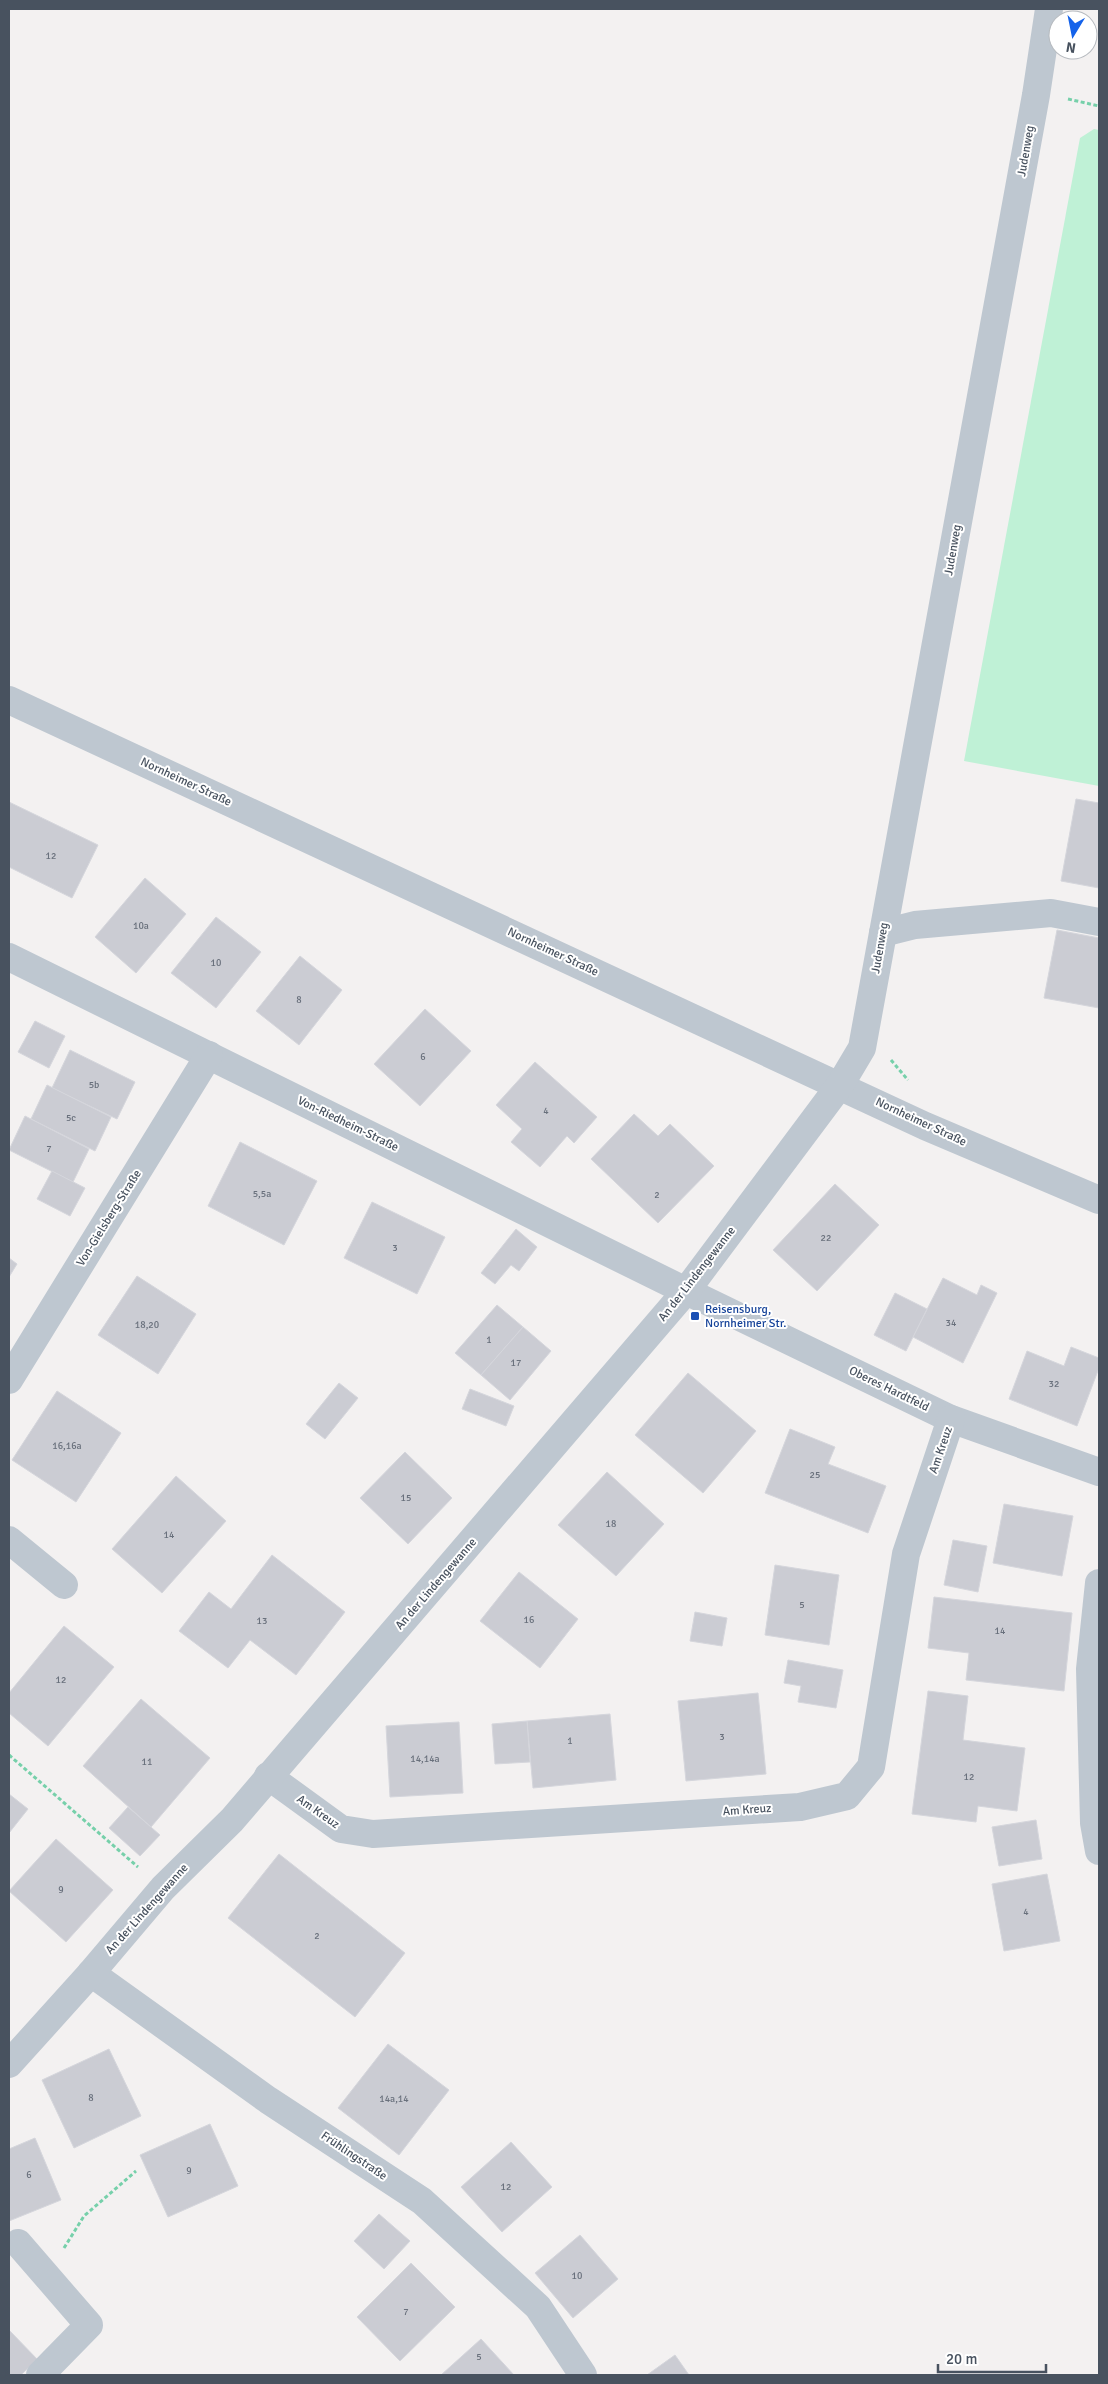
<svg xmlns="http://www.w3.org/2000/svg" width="1108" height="2384" font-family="Signika,sans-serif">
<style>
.green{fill:#bff1d6}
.building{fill:#cbccd3;stroke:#d5d6dc}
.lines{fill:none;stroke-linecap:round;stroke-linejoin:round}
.path{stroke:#76d0aa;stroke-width:3;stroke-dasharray:4 2.5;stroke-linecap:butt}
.minor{stroke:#bec7d0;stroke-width:28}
.transit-dot{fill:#1a4fb4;stroke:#fff;stroke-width:2}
.labels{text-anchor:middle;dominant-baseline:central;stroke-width:4;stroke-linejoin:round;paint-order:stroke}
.number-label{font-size:10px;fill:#69707c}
.street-label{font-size:12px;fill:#48525f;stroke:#fff}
.transit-label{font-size:12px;fill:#164399;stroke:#fff;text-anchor:start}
</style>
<rect width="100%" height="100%" fill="#f3f1f1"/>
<!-- green -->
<polygon class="green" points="1094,129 1099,130 1099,786 964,761 1080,138"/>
<!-- building -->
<g class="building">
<polygon points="1076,799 1099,803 1099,888 1061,881"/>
<polygon points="9,802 98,845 72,898 9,867"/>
<polygon points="145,878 186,914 136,973 95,937"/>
<polygon points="216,917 261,952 216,1008 171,973"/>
<polygon points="1057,930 1099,938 1099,1008 1044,998"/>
<polygon points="300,956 342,990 299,1045 256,1011"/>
<polygon points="425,1009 471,1051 420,1106 374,1064"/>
<polygon points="35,1021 65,1036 49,1068 18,1052"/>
<polygon points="70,1050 135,1082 117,1119 52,1088"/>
<polygon points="535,1062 597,1117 574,1143 567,1136 540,1167 511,1142 522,1129 496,1105"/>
<polygon points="47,1085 111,1117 95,1151 31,1119"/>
<polygon points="634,1114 658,1136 670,1124 714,1166 658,1223 591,1159"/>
<polygon points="25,1116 89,1149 73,1182 9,1150"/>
<polygon points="240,1142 317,1181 284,1245 208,1206"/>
<polygon points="52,1171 85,1188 70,1216 37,1199"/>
<polygon points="835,1184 879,1225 817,1291 773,1250"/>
<polygon points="372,1202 445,1237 417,1294 344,1258"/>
<polygon points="516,1229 537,1247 519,1271 511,1265 495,1284 481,1273"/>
<polygon points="9,1258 17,1264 9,1277"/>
<polygon points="137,1276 196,1314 158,1374 98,1335"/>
<polygon points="943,1278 977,1295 981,1285 997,1293 963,1363 913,1337"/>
<polygon points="895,1293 927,1309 906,1351 874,1335"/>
<polygon points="497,1305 523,1327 481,1375 455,1353"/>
<polygon points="523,1327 551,1351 510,1400 481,1375"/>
<polygon points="1071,1347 1099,1358 1099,1368 1077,1426 1009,1399 1027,1351 1064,1366"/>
<polygon points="688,1373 756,1431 703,1493 635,1435"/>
<polygon points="339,1383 358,1398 325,1439 306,1424"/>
<polygon points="470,1389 514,1406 506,1426 462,1409"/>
<polygon points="57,1391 121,1433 76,1502 12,1460"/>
<polygon points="790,1429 835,1447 828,1464 886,1486 868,1533 765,1493"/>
<polygon points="405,1452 452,1498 408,1544 360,1498"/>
<polygon points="607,1472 664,1524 616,1576 558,1525"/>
<polygon points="176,1476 226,1521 162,1593 112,1549"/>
<polygon points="1004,1504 1073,1516 1062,1576 993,1563"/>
<polygon points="953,1540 987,1546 978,1592 944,1585"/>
<polygon points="272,1555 345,1612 296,1675 250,1640 228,1668 179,1631 209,1592 231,1609"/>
<polygon points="775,1565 839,1575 829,1645 765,1635"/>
<polygon points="519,1572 578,1619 540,1668 480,1621"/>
<polygon points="934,1597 1072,1613 1064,1691 966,1680 969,1653 928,1648"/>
<polygon points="695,1612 727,1618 722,1646 690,1641"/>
<polygon points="64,1626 114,1667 48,1746 9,1713 9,1693"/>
<polygon points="788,1660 843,1670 836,1708 798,1702 801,1686 784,1683"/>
<polygon points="928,1691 968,1696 963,1740 1025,1748 1017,1811 978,1806 976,1822 912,1814"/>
<polygon points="758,1693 766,1774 686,1781 678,1701"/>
<polygon points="141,1699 210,1758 151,1827 83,1766"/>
<polygon points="610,1714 616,1780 533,1788 527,1721"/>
<polygon points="527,1721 530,1762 495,1764 492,1724"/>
<polygon points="459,1722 463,1793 390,1797 386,1726"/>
<polygon points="9,1794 28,1809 9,1833"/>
<polygon points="128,1807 160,1835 140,1856 109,1828"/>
<polygon points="1036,1820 1042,1859 999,1866 992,1827"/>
<polygon points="56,1839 113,1890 66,1942 9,1891"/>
<polygon points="279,1854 405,1953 355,2017 228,1918"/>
<polygon points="1047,1874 1060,1941 1004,1951 992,1884"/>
<polygon points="388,2044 449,2090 399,2155 338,2108"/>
<polygon points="109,2049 141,2116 74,2148 42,2080"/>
<polygon points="210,2124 238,2186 168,2217 140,2155"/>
<polygon points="35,2138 61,2200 9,2221 9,2149"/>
<polygon points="511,2142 552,2187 502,2232 461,2187"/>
<polygon points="379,2214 410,2241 384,2269 354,2241"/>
<polygon points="580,2235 618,2279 573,2318 535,2273"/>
<polygon points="411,2263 455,2307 400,2361 357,2317"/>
<polygon points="9,2330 37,2359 21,2375 9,2375"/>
<polygon points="481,2339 514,2375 441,2375"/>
<polygon points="675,2355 689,2375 647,2375"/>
</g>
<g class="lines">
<!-- path -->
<g class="path">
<polyline points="1068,99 1099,106"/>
<polyline points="891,1060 908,1080"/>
<polyline points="9,1755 138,1867"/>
<polyline points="64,2248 84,2216 136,2171"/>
</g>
<!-- minor -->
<g class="minor">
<polyline points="9,700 925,1126 1099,1200"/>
<polyline points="883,933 915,925 1051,913 1099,922"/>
<polyline points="9,957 686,1291 951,1419 1099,1472"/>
<polyline points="9,1380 209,1055"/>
<polyline points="9,1540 64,1585"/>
<polyline points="1099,1583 1090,1669 1094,1823 1099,1851"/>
<polyline points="268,1776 341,1829 373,1834 800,1807 847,1796 871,1767 906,1554 951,1419"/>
<polyline points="91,1973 268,2100 422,2201 538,2307 583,2375"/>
<polyline points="9,2064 91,1973 163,1888 232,1820 686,1291 840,1085 862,1048 1036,95 1049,9"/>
<polyline points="18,2243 89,2325 40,2375"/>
</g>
</g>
<!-- markers -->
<rect class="transit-dot" x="690" y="1311" width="10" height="10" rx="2.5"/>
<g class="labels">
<!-- number labels -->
<g class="number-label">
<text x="51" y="856">12</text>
<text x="141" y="926">10a</text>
<text x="216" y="963">10</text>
<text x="299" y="1000">8</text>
<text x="423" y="1057">6</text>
<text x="94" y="1085">5b</text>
<text x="546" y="1111">4</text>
<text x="71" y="1118">5c</text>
<text x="49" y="1149">7</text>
<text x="262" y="1194">5,5a</text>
<text x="657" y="1195">2</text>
<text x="826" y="1238">22</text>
<text x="395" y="1248">3</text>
<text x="951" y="1323">34</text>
<text x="147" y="1325">18,20</text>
<text x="489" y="1340">1</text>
<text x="516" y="1363">17</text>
<text x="1054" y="1384">32</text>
<text x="67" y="1446">16,16a</text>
<text x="815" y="1475">25</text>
<text x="406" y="1498">15</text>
<text x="611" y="1524">18</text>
<text x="169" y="1535">14</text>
<text x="802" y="1605">5</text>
<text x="529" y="1620">16</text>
<text x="262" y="1621">13</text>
<text x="1000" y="1631">14</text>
<text x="61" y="1680">12</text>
<text x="722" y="1737">3</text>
<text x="570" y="1741">1</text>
<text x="425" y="1759">14,14a</text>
<text x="147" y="1762">11</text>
<text x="969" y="1777">12</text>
<text x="61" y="1890">9</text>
<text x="1026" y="1912">4</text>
<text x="317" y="1936">2</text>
<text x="91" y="2098">8</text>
<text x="394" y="2099">14a,14</text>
<text x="189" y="2171">9</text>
<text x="29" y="2175">6</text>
<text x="506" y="2187">12</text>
<text x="577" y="2276">10</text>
<text x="406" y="2312">7</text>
<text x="479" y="2357">5</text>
</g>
<!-- street labels -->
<g class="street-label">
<text transform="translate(1026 151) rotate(-80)">Judenweg</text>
<text transform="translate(953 550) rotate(-80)">Judenweg</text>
<text transform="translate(186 782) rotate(25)">Nornheimer Straße</text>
<text transform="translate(880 948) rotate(-80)">Judenweg</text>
<text transform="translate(553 952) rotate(25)">Nornheimer Straße</text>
<text transform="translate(921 1122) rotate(25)">Nornheimer Straße</text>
<text transform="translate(348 1124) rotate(26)">Von-Riedheim-Straße</text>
<text transform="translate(109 1218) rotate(-58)">Von-Gielsberg-Straße</text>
<text transform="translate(697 1274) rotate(-52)">An der Lindengewanne</text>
<text transform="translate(889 1389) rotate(26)">Oberes Hardtfeld</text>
<text transform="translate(941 1450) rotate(-71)">Am Kreuz</text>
<text transform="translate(436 1584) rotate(-49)">An der Lindengewanne</text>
<text transform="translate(747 1810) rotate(-4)">Am Kreuz</text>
<text transform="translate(318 1812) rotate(35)">Am Kreuz</text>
<text transform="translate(147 1909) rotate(-48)">An der Lindengewanne</text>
<text transform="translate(354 2156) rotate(34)">Frühlingstraße</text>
</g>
<!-- transit labels -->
<g class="transit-label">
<text x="705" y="1309">Reisensburg,<tspan x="705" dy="14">Nornheimer Str.</tspan></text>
</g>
</g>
<!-- border -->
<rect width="1108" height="2384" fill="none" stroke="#48525f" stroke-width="20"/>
<!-- north arrow -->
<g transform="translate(1073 35) rotate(190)"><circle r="24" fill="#ffffff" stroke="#b6babf"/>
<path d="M0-4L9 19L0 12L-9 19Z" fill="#1462ea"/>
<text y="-8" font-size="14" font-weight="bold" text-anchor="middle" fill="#48525f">N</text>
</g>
<!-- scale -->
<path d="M938 2364v8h108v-8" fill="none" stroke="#48525f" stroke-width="2.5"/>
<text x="946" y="2364" font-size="15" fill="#48525f" stroke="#ffffff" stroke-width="4" paint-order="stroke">20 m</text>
</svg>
